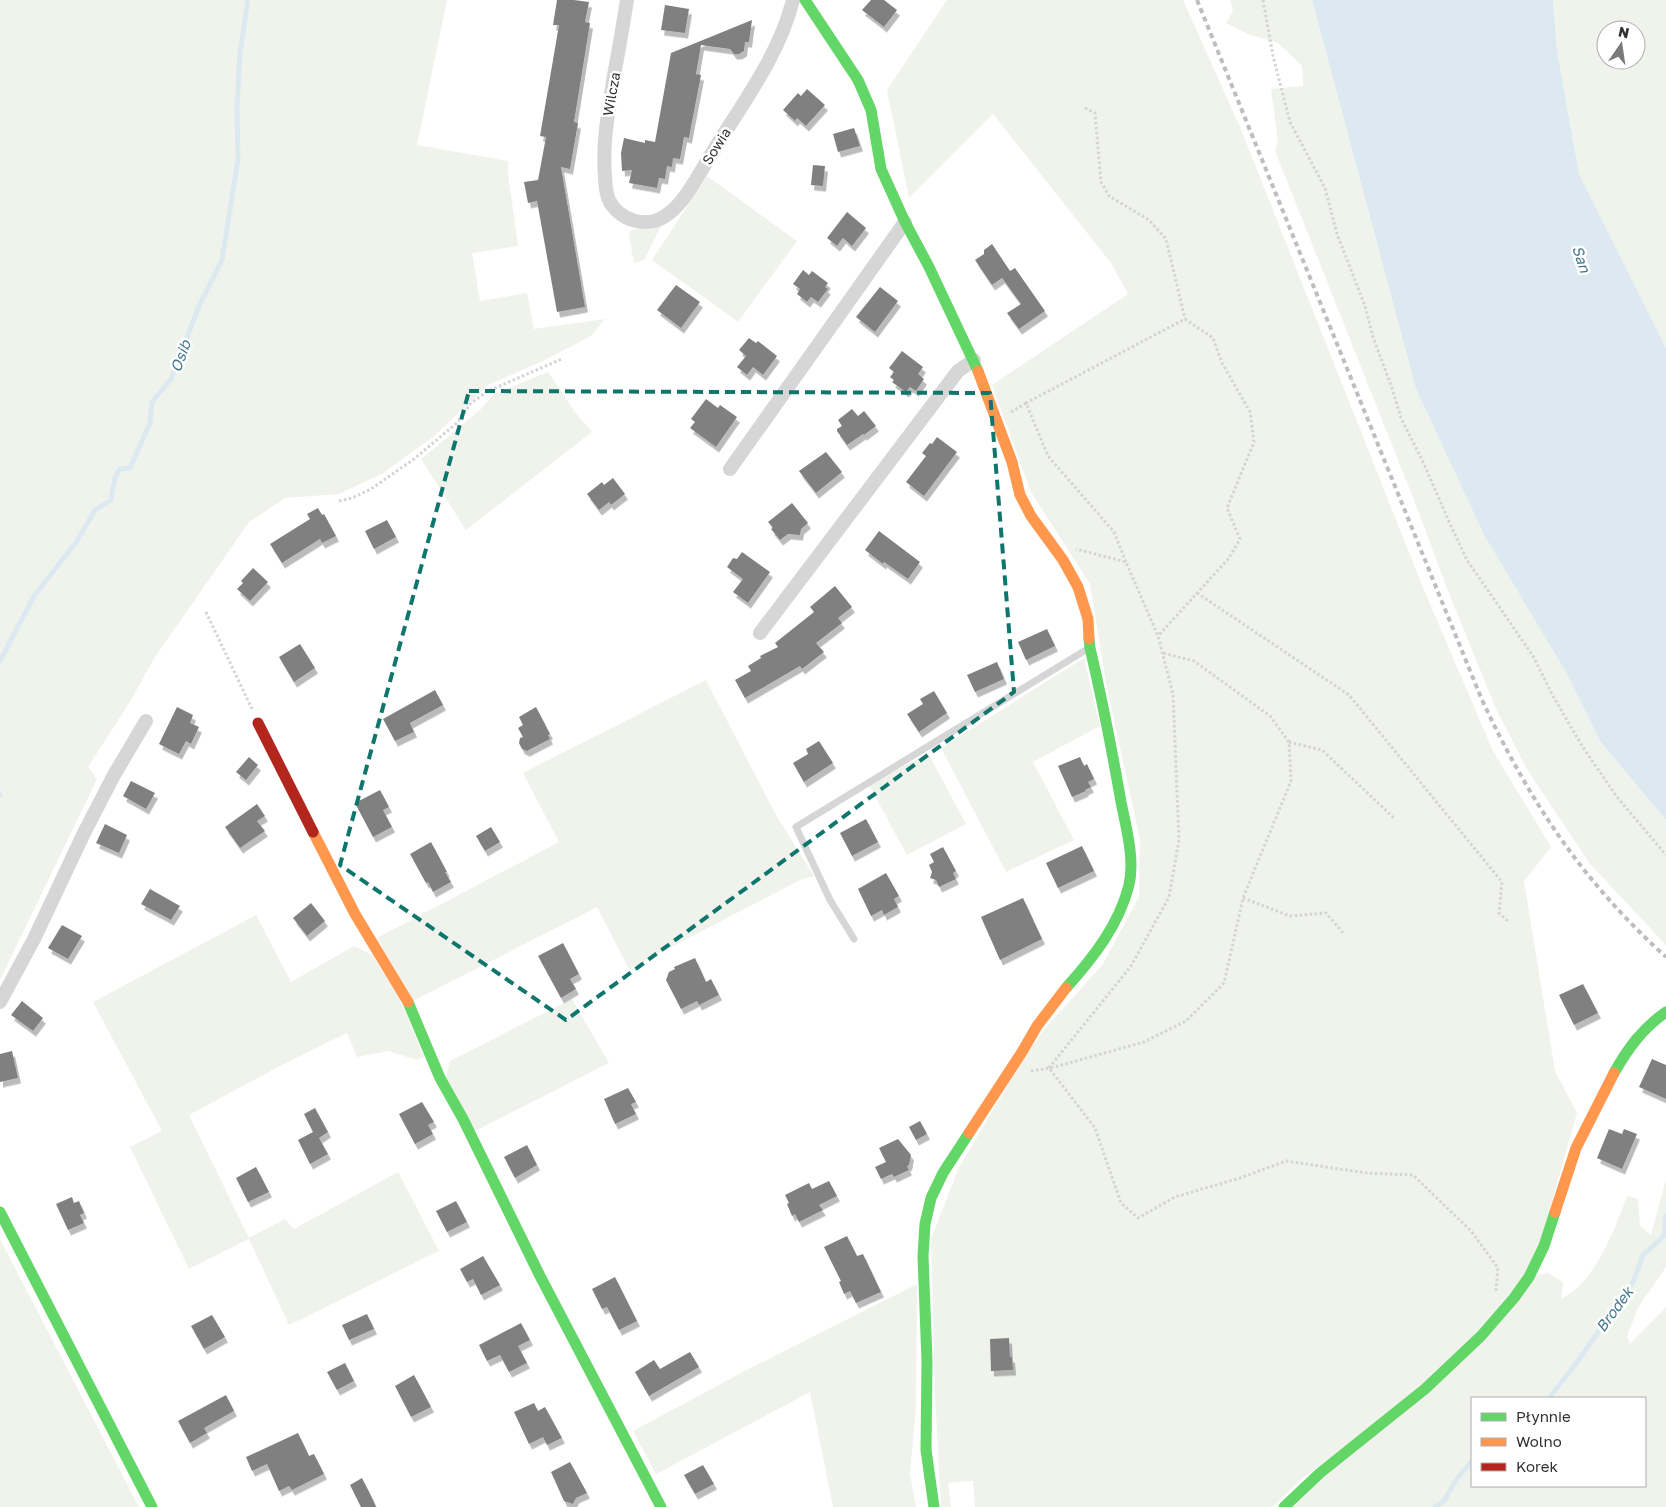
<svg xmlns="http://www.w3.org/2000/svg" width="1666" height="1507" font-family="'Golos Text',sans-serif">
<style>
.green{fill:#f0f3ec;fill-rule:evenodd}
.water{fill:#dce9f0}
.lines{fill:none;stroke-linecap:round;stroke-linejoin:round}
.stream{stroke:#dce9f0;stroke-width:5}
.building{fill:#808080;filter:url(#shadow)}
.path{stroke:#d4d4d4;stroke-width:3;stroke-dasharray:2.5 2.5;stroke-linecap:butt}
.lane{stroke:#d6d6d6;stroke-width:7}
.street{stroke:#d6d6d6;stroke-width:14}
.fast{stroke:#63d668;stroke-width:11}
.slow{stroke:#ff974d;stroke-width:11}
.jam{stroke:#b3261e;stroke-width:11}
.rail{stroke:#bebebe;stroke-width:4;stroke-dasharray:5 4;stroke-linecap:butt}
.marked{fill:none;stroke:#0f766e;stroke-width:4;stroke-dasharray:10 6;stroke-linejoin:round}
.labels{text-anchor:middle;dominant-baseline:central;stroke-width:5;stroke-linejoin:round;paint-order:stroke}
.street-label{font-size:14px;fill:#323232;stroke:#fff}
.water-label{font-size:15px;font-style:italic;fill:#447691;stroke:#fff}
</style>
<defs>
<filter id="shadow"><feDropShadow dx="3" dy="5.5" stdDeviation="0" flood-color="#0004"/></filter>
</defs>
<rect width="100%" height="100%" fill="#fff"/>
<!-- green -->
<g class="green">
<polygon points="0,0 447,0 417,145 508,161 508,174 518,246 472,253 480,301 527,293 534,329 605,319 591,336 541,362 488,385 433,437 382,474 339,494 285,498 249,522 153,660 131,700 88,767 97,779 0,980"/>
<path d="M 947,0 L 1183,0 L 1240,127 L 1422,585 L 1493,751 L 1551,847 L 1524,881 L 1555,1071 L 1577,1113 L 1547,1219 L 1536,1275 L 1548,1273 L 1563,1282 L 1561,1299 C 1597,1280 1613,1232 1627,1196 L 1638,1199 L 1640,1226 L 1651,1235 L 1666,1179 L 1666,1267 L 1639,1306 L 1627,1336 L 1630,1344 L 1666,1307 L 1666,1507 L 1291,1507 L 1387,1415 L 1300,1480 L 1273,1507 L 975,1507 L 973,1481 L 948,1483 L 951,1507 L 941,1507 L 935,1397 L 931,1239 L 959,1167 L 1008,1085 L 1041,1033 L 1103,964 L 1139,897 L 1140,840 L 1106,683 L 1090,584 L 1031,492 L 992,385 L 1128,294 L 1111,263 L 993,114 L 909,198 L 887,90 ZM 1472,1398 L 1645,1398 L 1645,1486 L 1472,1486 Z"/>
<polygon points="1230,0 1312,0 1416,389 1484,535 1567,674 1600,741 1666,820 1666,945 1590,864 1528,771 1497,711 1448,591 1414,500 1275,151 1278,140 1271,89 1303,86 1302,66 1278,43 1248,34 1226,23 1233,11"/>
<path d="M 1553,0 L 1666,0 L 1666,348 L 1579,174 L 1557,50 ZM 1606,30 L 1636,30 L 1636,60 L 1606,60 Z"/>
<polygon points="707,176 797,241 738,322 652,260"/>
<polygon points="661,226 644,260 634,263 629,236 631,230"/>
<polygon points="548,372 575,412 592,432 466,530 421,459 481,409 494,394"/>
<polygon points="1084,658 1100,726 1033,762 1074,840 1006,872 941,748"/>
<polygon points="706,680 776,815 814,876 800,880 629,969 597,907 413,1001 377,938 559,842 523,773"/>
<polygon points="928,753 966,824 907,855 869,785"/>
<polygon points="256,915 291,982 354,946 372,955 400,999 424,1057 417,1060 388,1051 357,1057 347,1033 280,1066 189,1115 249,1238 285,1219 294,1229 398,1172 439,1251 289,1325 249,1239 189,1269 130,1147 162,1131 93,1002"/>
<polygon points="572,999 609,1063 475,1131 446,1078 450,1061"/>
<polygon points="0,1239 139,1507 0,1507"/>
<polygon points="917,1284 916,1409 910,1474 916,1507 833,1507 810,1392 656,1474 633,1431 741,1373"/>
</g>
<!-- water -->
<polygon class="water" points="1312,0 1553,0 1557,50 1579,174 1666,348 1666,820 1600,741 1567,674 1484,535 1416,389"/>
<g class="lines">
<!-- stream -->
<g class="stream">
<polyline points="0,661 34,596 77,541 95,510 111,500 115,478 120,469 130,468 150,423 152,402 171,379 199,306 222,260 238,160 237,107 240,53 248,0"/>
<polyline points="0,794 0,795"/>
<polyline points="1549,1398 1575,1365 1633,1282 1643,1255 1664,1236 1666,1216"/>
<polyline points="1435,1507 1444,1501 1456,1480 1472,1461"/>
</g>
</g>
<!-- building -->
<g class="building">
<polygon points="557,0 574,0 589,2 585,22 590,23 574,122 578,123 570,169 561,167 585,307 557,312 537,201 528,203 524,182 538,180 546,137 540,136 559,25 553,25"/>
<polygon points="871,0 884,0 897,10 884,27 862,10"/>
<polygon points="665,5 689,9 685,33 661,30"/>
<polygon points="752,20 749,42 745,42 744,51 739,54 734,54 730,49 701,45 696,74 701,75 691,127 689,138 684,137 680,159 673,158 672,167 667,166 665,179 659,178 657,188 629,183 632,170 622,171 621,153 624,138 645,143 645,140 655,142 671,53"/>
<polygon points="807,89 825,105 806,126 797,118 795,121 783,110 798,93 801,96"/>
<polygon points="854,128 860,146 838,152 833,134"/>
<polygon points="813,165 825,166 823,186 811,185"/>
<polygon points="847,212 866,228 852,246 843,238 837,246 827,238"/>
<polygon points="992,244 1010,271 1015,268 1045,311 1019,329 1007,313 1021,304 1002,278 992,285 975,260 984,254 984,250"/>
<polygon points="803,270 809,275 812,271 828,283 825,287 828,289 818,302 811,297 807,302 797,294 800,289 793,284"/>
<polygon points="676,285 700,302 681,328 657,310"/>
<polygon points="880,287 898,301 875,332 856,317"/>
<polygon points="749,338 756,343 758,341 777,356 763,375 753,367 747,375 737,367 746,356 739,350"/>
<polygon points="902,351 923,367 918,374 924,379 916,391 910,387 906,392 892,382 894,380 890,377 894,372 889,368"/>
<polygon points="706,399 718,408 720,405 737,417 716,447 690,428 695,422 691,419"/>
<polygon points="852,409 858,416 864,411 876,426 864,435 863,434 847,445 837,431 837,429 842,426 838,420"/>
<polygon points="937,437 957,452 924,496 906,482 926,456 922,453 930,443 932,444"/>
<polygon points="826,452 842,472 816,493 799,471"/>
<polygon points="613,478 625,494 611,505 609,502 599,510 587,494 602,482 604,485"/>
<polygon points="792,503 808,523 801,529 800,535 788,534 780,540 771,529 773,528 768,522"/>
<polygon points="318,508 322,515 324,514 336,536 322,543 320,539 282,563 270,544 310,519 307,514"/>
<polygon points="387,520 396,537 374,549 365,531"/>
<polygon points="879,531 920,562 908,579 884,562 883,564 865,550"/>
<polygon points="742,552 770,572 748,603 733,592 743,579 727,567 733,558 737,559"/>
<polygon points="253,568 268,582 250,601 237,589 243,583 241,581"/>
<polygon points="835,586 852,607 838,618 842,623 816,643 824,652 802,669 800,666 745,698 735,680 751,671 748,666 761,658 760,656 778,647 775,643 814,612 810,607"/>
<polygon points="1047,629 1055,646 1026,660 1018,642"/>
<polygon points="300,644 315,668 294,682 279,657"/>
<polygon points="997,662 1004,679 975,692 967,675"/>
<polygon points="435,690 443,705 410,723 414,732 395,741 383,719"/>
<polygon points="934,691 947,713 919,732 907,714 923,704 920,699"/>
<polygon points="177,707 193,715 190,723 199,727 191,744 186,741 179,754 159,744"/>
<polygon points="536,707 550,734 548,735 550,739 527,751 522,749 519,743 520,738 523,737 518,728 523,725 519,717"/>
<polygon points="819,741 833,763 804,782 793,763 808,754 806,749"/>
<polygon points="249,757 258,765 246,780 236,772"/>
<polygon points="1080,757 1084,766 1087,764 1094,779 1088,782 1091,787 1085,790 1086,791 1072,797 1058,766"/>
<polygon points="131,781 155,793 146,809 123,796"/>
<polygon points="380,790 389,807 383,810 392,827 373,837 355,803"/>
<polygon points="257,804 265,816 257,821 265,831 240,848 225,827"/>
<polygon points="866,819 878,842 852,856 840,833"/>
<polygon points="105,824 127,835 119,853 96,843"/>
<polygon points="491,827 500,842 485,851 476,836"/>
<polygon points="431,842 447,872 445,872 451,882 433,892 428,882 426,883 410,854"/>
<polygon points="1082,846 1094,871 1058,888 1046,863"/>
<polygon points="943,847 956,871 953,873 956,879 939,887 936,880 930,878 932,872 929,865 934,862 930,854"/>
<polygon points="886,873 899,896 894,899 898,907 884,915 882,910 871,916 858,889"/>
<polygon points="150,889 180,906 171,920 141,904"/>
<polygon points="1023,898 1042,939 1000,960 981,917"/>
<polygon points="311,903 325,921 307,936 293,918"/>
<polygon points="62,925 82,936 68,959 48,948"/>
<polygon points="563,943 579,974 570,979 576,989 561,998 538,956"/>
<polygon points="695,958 706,982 711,979 719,995 699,1005 697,1001 681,1009 666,980 669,972 675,969 674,967"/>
<polygon points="1583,984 1598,1013 1574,1025 1559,995"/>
<polygon points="22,1001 43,1018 33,1031 11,1015"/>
<polygon points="12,1051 18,1078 0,1082 0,1054"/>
<polygon points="1652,1059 1666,1065 1666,1099 1639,1087"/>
<polygon points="628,1088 636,1102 631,1104 636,1114 615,1124 604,1099"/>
<polygon points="422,1102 434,1122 428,1125 433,1134 415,1144 399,1114"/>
<polygon points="315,1108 328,1132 319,1138 328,1154 310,1164 298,1140 313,1132 304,1114"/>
<polygon points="920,1121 927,1134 916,1140 909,1127"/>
<polygon points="1609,1129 1622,1134 1624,1129 1637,1134 1622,1169 1597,1158"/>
<polygon points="898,1139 911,1155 909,1165 907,1166 909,1170 894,1177 892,1174 881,1179 875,1167 886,1162 879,1148"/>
<polygon points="527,1145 537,1165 515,1178 504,1157"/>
<polygon points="256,1167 269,1192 248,1202 236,1178"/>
<polygon points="829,1181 837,1196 819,1205 823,1210 799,1222 795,1214 792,1216 787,1204 789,1203 785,1195 809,1183 812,1189"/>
<polygon points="72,1197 74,1203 79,1201 84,1213 80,1215 84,1223 68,1230 56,1204"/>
<polygon points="456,1201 467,1222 447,1232 436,1211"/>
<polygon points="847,1236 857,1256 863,1254 881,1292 856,1303 850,1291 844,1294 839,1282 841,1281 824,1247"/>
<polygon points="483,1256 500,1285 481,1295 473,1279 467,1282 460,1269"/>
<polygon points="615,1277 637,1321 619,1330 607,1307 602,1309 592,1289"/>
<polygon points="367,1314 374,1329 349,1340 342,1325"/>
<polygon points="212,1315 225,1337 204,1349 191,1326"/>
<polygon points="521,1323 530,1340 518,1346 527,1363 509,1372 500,1355 487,1361 479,1345"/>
<polygon points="1009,1338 1010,1357 1012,1357 1013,1370 991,1371 990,1339"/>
<polygon points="690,1352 699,1367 649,1396 635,1372 654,1360 660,1369"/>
<polygon points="345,1363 354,1381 337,1390 327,1372"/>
<polygon points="414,1375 431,1407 411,1417 395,1386"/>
<polygon points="226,1395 234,1411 204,1428 207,1433 190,1443 178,1421"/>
<polygon points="534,1403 538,1411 545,1407 562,1438 547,1445 543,1437 529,1444 514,1412"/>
<polygon points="298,1433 309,1456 314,1454 324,1474 292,1490 289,1486 279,1491 267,1464 252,1471 246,1457"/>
<polygon points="570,1462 587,1493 576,1498 573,1504 564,1501 551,1472"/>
<polygon points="703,1465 714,1484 695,1494 684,1475"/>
<polygon points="362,1478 372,1498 376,1507 361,1507 350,1485"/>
</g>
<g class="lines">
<!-- path -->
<g class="path">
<polyline points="1263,0 1273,56 1290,122 1325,188 1337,234 1365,306 1373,337 1392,388 1401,418 1424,464 1450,524 1467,560 1533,656 1553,696 1582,746 1617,797 1666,855"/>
<polyline points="1085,108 1095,113 1101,182 1109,196 1149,220 1166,239 1185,319"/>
<polyline points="1011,412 1026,403"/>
<polyline points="339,501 352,498 371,489 414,459 457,423 471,403 488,391 562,359"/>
<polyline points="1126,562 1114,532 1048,456 1026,403 1185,319 1213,338 1222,363 1250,412 1254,442 1227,508 1240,539 1229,558 1158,636"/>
<polyline points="1197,593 1349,695 1502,882 1499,913 1508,921"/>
<polyline points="206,612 252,709"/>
<polyline points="1289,742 1322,750 1395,819"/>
<polyline points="1243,898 1290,916 1326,913 1344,934"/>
<polyline points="1049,1068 1131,966 1169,897 1179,840 1173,694 1158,636 1126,562 1076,549"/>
<polyline points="1051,1068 1144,1042 1186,1021 1224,983 1243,898 1291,781 1289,742 1270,716 1194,661 1163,653"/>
<polyline points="1031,1071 1049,1068 1095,1128 1121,1203 1138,1218 1175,1197 1240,1178 1286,1161 1366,1173 1413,1175 1471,1231 1498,1268 1496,1291"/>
</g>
<!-- lane -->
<polyline class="lane" points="854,939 830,900 796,827 1089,648"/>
<!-- street -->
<g class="street">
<path d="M 627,0 C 623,25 619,50 614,75 C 609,109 602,141 605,176 C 605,183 606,191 608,198 C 618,221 648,230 668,214 C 687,200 699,173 712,153 C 742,104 779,56 793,0"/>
<polyline points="730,469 905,222"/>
<polyline points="760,633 958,371 974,360"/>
<polyline points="0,1002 34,939 84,833 114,775 146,721"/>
</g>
<!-- fast -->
<g class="fast">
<polyline points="805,0 858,80 871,110 881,169 905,222 929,267 978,371"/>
<path d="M 1066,988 C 1093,958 1119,925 1129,885 C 1135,859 1126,827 1121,802 C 1112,750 1102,699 1090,648 L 1089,639"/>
<polyline points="408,1002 440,1078 463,1119 540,1276 661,1507"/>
<path d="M 1614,1073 C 1628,1048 1643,1028 1666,1012"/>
<polyline points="0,1212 152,1507"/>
<polyline points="934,1507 926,1450 927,1361 923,1256 925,1224 931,1198 943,1173 969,1133"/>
<polyline points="1284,1507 1320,1473 1425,1389 1481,1336 1514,1298 1529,1277 1544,1246 1555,1212"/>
</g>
<!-- slow -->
<g class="slow">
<polyline points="978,371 1012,462 1020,495 1031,516 1063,560 1078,587 1088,619 1089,639"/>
<polyline points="313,832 355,914 408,1002"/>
<polyline points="969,1133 1022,1052 1037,1026 1066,988"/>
<polyline points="1555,1212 1576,1148 1614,1073"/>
</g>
<!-- jam -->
<polyline class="jam" points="258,723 313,832"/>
<!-- rail -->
<path class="rail" d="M 1197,0 L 1482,700 C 1530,802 1582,881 1666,957"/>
</g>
<!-- marked area -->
<path class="marked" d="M 469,391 L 990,393 L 1014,692 L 566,1020 L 340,865 Z"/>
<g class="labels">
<!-- street labels -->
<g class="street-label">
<text transform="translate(611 94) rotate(-80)">Wilcza</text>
<text transform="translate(716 146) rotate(-58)">Sowia</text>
</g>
<!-- water labels -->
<g class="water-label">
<text transform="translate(1582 259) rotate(72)">San</text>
<text transform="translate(180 356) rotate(-70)">Osib</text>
<text transform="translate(1614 1309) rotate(-54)">Brodek</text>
</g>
</g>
<!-- legend -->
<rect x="1471" y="1397" width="175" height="90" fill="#ffffff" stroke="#adadad"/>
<rect x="1481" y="1413" width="25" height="8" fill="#63d668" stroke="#adadad"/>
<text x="1516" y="1422" font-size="15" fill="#323232">Płynnie</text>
<rect x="1481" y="1438" width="25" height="8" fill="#ff974d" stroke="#adadad"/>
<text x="1516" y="1447" font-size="15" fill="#323232">Wolno</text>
<rect x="1481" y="1463" width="25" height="8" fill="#b3261e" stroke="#adadad"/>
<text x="1516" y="1472" font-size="15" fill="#323232">Korek</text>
<!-- north arrow -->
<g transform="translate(1621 45) rotate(13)"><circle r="24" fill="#ffffff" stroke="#adadad"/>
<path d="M0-4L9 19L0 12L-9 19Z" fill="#7a7a7a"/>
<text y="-8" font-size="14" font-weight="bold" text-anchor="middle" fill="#323232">N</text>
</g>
</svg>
